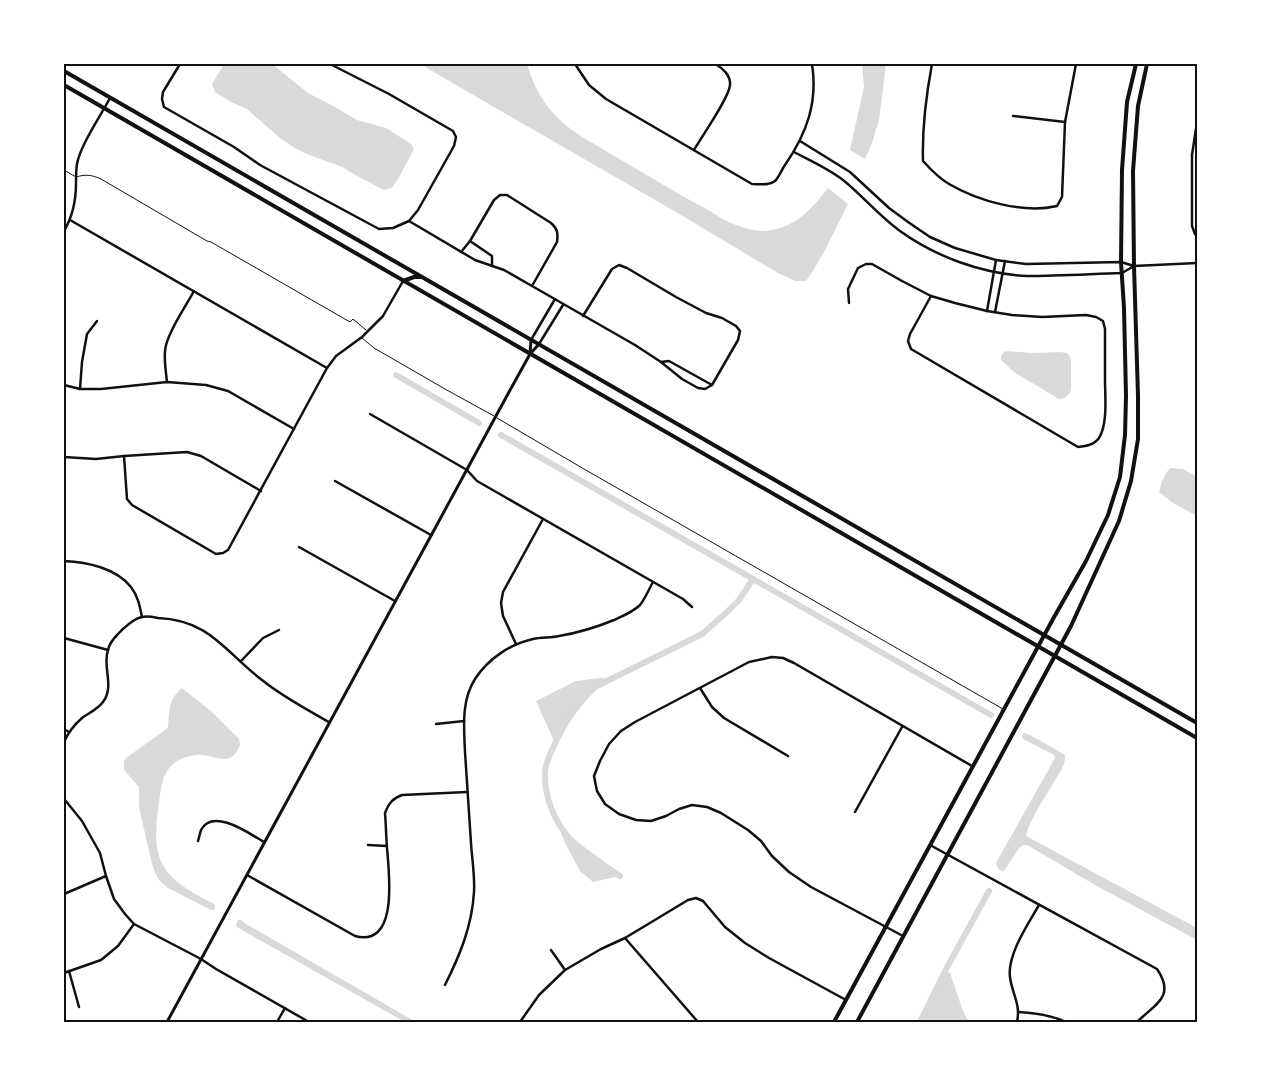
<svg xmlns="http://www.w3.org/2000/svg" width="1261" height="1086" font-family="'Fira Sans',sans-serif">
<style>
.water{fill:#d9d9d9}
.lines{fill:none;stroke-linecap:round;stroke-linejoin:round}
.canal{stroke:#d9d9d9;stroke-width:6}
.service{stroke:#111;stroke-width:1}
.minor{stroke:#111;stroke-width:2.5}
.tertiary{stroke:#111;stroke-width:3}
.secondary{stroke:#111;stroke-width:4}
.neatline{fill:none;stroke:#111;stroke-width:2}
</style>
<rect width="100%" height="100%" fill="#fff"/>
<!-- water -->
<g class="water">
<polygon points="224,64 272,64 308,93 335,107 357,120 386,128 411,144 414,149 398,179 392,188 384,190 359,177 342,167 307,154 293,147 280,138 247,109 231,102 215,92 212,84"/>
<path d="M 420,64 L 527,64 C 533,85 543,104 559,119 C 572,132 589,141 606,151 C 621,160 636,169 652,178 C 670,189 689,200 708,210 C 715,214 723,220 731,223 C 741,227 753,231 764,231 C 793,230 812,209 828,188 L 848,204 C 835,230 823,257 806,281 L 795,281 L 778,273 L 676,212 L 565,148 Z"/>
<polygon points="862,64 886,64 879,120 872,143 865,159 850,150 864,87"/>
<path d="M 1005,351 L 1034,353 L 1060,352 L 1067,353 L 1069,355 L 1071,360 L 1071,390 C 1069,395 1065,399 1059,399 L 1014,372 L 1001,360 L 1001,356 Z"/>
<path d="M 1170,468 L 1183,469 L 1197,477 L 1197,516 L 1173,503 L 1159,492 C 1161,483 1164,475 1170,468 Z"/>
<path d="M 600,678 L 610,679 C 606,681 601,683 596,686 C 578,698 563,724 555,743 L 536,701 L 576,681 Z"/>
<path d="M 182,688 L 212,712 L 239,739 L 240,745 C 231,767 220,757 202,755 C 193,754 180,758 173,764 C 162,773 161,789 159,802 C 150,863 161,877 214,904 L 215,907 L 214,910 L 211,910 L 168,888 L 161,882 L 156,875 L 152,864 L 139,807 L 139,787 L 124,770 L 124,761 L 126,758 L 168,728 C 170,710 167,701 182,688 Z"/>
<path d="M 1024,733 L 1030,735 L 1065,755 C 1066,764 1060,773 1055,780 C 1047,795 1029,820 1026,836 L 1197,928 L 1197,940 L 1095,885 L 1027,845 L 1023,845 L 1020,847 L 1004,871 L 1000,870 L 997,867 L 996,863 L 1055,758 L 1054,755 L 1023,739 L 1022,736 Z"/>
<polygon points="556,819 570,839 596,860 620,876 593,882 580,871 565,843"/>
<polygon points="238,920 241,920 246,924 416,1022 405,1022 256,938 237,927 236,925"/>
<polygon points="945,971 950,973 963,1011 968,1020 968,1022 920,1022"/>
</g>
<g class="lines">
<!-- canal -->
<g class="canal">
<polyline points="396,375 479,423"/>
<polyline points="501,435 991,715"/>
<path d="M 620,876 C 603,864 585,853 570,839 C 554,821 544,796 545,772 C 545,765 549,757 552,750 C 563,725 575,706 595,687 L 702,634 L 726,613 L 739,600 L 753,579"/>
<polyline points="920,1022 945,971 989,891"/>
</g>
<!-- service -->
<g class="service">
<path d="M 64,170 L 76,177 C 86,174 92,175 101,179 L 207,241 L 211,242 L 350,322 L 353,319 L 366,330"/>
<polyline points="362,338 374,348 445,389 494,416"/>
<polyline points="497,418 584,469 1003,709"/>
</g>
<!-- minor -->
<g class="minor">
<polyline points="180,64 163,92 162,99 164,107 234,147 260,165 379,229 393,228 409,221 418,210 454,146 456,137 453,131 389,94 330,64"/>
<path d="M 575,64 L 589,85 L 606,99 L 752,184 C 759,184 769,186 775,181 C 779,177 782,169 785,165 C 807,133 818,102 812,64"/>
<path d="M 932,64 C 926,96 922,129 923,161 C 931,170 939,178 949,184 C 978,201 1024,214 1057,206 L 1062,197 L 1065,122 L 1076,64"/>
<polyline points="1013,116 1065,122"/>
<polyline points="1197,122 1192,155 1192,226 1195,234 1197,236"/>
<polyline points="800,141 850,172 889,208 908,222 930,237 955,248 996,260 1026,264 1121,262 1134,266 1197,263"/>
<path d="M 694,150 C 702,136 729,98 730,85 C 731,76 723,68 715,64"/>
<path d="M 794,152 C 811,161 829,169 843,180 C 863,196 879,216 900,231 C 936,257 983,274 1027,276 C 1059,276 1090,274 1122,273 L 1134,266"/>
<polyline points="70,220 327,368"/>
<polyline points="409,221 475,260 504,270 532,286 635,345 661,362 682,379 698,388 705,389 712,385 738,340 740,331 736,326 722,318 706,313 676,297 627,268 619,265 612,269 583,316"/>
<path d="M 64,231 C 73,216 76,201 76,183 C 76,177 76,170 77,164 C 80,146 101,115 110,98"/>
<polyline points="470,241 492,256 492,266"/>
<path d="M 461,252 L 470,241 L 494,200 L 500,195 L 507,195 L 551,223 C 558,229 558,234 557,242 L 532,286"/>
<path d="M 849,303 L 848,289 L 858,268 L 866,264 L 872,264 L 902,281 L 931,296 L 955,303 L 987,311 L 1012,315 L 1042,317 L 1086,315 L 1096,317 L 1103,321 L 1105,329 C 1105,346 1105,363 1105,380 C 1105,396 1108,424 1099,438 C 1094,445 1086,446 1078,447 L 911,349 L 908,341 L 910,334 L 931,296"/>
<polyline points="987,311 996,260"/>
<polyline points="995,312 1005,261"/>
<polyline points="1197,334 1197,421"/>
<polyline points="531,340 555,299"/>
<polyline points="539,344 563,305"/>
<polyline points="661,362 669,361 712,385"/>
<path d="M 167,382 C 166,372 164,361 165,351 C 166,335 186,306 194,291"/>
<polyline points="64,385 80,389 101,389 167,382 206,385 228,391 294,429"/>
<polyline points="80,389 82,362 87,334 97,321"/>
<polyline points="370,414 467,470 477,481 683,599 692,607"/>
<polyline points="124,456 127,499 132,505 216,554 223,553 228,550 327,368 336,356 362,337 383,316 403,281"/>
<polyline points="64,457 96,459 124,456 187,452 201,456 261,491"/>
<polyline points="335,481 431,535"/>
<polyline points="299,547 395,601"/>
<path d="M 64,561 C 87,562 116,568 131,587 C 138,596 140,607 142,617"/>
<polyline points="64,638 108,650"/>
<polyline points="516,644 503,616 501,603 503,592 543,519"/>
<polyline points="241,661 263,638 279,630"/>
<polyline points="700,688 712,707 724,718 788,756"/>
<polyline points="436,724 464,721"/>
<polyline points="64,729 69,732"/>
<path d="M 64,742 C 68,733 74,725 82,718 C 89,713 98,709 103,702 C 115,686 102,666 108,650 C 109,645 114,638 118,634 C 123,628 135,618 142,617 C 147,616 153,617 158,618 C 210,620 225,652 262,680 C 283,697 306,709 329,722"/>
<polyline points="64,797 65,800 82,821 100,853 106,876 114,899 125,914 134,924 201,959 216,969 309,1022"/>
<polyline points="855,812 902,727"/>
<path d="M 198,841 C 199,838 200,833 201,830 C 213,807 250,834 264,842"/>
<polyline points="368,845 387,846"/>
<path d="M 930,845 L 1157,969 C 1176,997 1155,1004 1137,1022"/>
<path d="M 247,875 L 355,936 C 399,948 389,873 387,848 C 386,836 386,825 385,813 C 389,803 392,799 402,795 L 467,792"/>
<polyline points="64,894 106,876"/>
<polyline points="903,936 811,887 789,872 772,856 761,841 748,830 721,813 707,807 692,805 679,809 666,816 651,821 636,820 619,814 605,804 597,791 594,776 600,761 609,744 621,731 635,722 749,662 772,657 783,658 794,663 972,766"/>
<polyline points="625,938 698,1022"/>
<polyline points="551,950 565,970 601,949 625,938 688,900 696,898 703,901 725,927 745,943 769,958 846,1000"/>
<polyline points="69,971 79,1007"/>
<polyline points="64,973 101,960 118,946 134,924"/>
<path d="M 445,985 C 460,955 472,926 474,892 C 475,876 472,859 471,843 C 469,812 467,782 465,752 C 464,727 461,701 475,679 C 488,659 510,644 533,639 C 542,637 551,638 559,636 C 577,633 597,627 614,620 C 623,616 633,612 640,605 C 645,599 649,589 653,582"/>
<path d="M 1019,1012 C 1036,1013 1051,1015 1066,1022"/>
<polyline points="277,1022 285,1008"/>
<polyline points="520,1022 539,995 565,970"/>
<path d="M 1017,1022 C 1021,1004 1012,994 1010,977 C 1007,955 1028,924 1039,905"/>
</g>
<!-- tertiary -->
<g class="tertiary">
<polyline points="530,353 531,340"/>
<polyline points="167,1022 509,392 530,354 539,344"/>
</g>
<!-- secondary -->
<g class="secondary">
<polyline points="64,71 1197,723"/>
<polyline points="64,85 1197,738"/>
<polyline points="403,281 414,277 421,277"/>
<polyline points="834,1022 1053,619 1086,561 1108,515 1120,477 1125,435 1126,396 1124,308 1121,262 1122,170 1127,102 1136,64"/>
<polyline points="857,1022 1071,626 1119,521 1131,481 1138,439 1138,396 1134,266 1133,171 1138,106 1147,64"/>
</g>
</g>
<!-- border -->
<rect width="1261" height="1086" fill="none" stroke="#ffffff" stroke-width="130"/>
<rect x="65" y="65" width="1131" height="956" class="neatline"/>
</svg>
